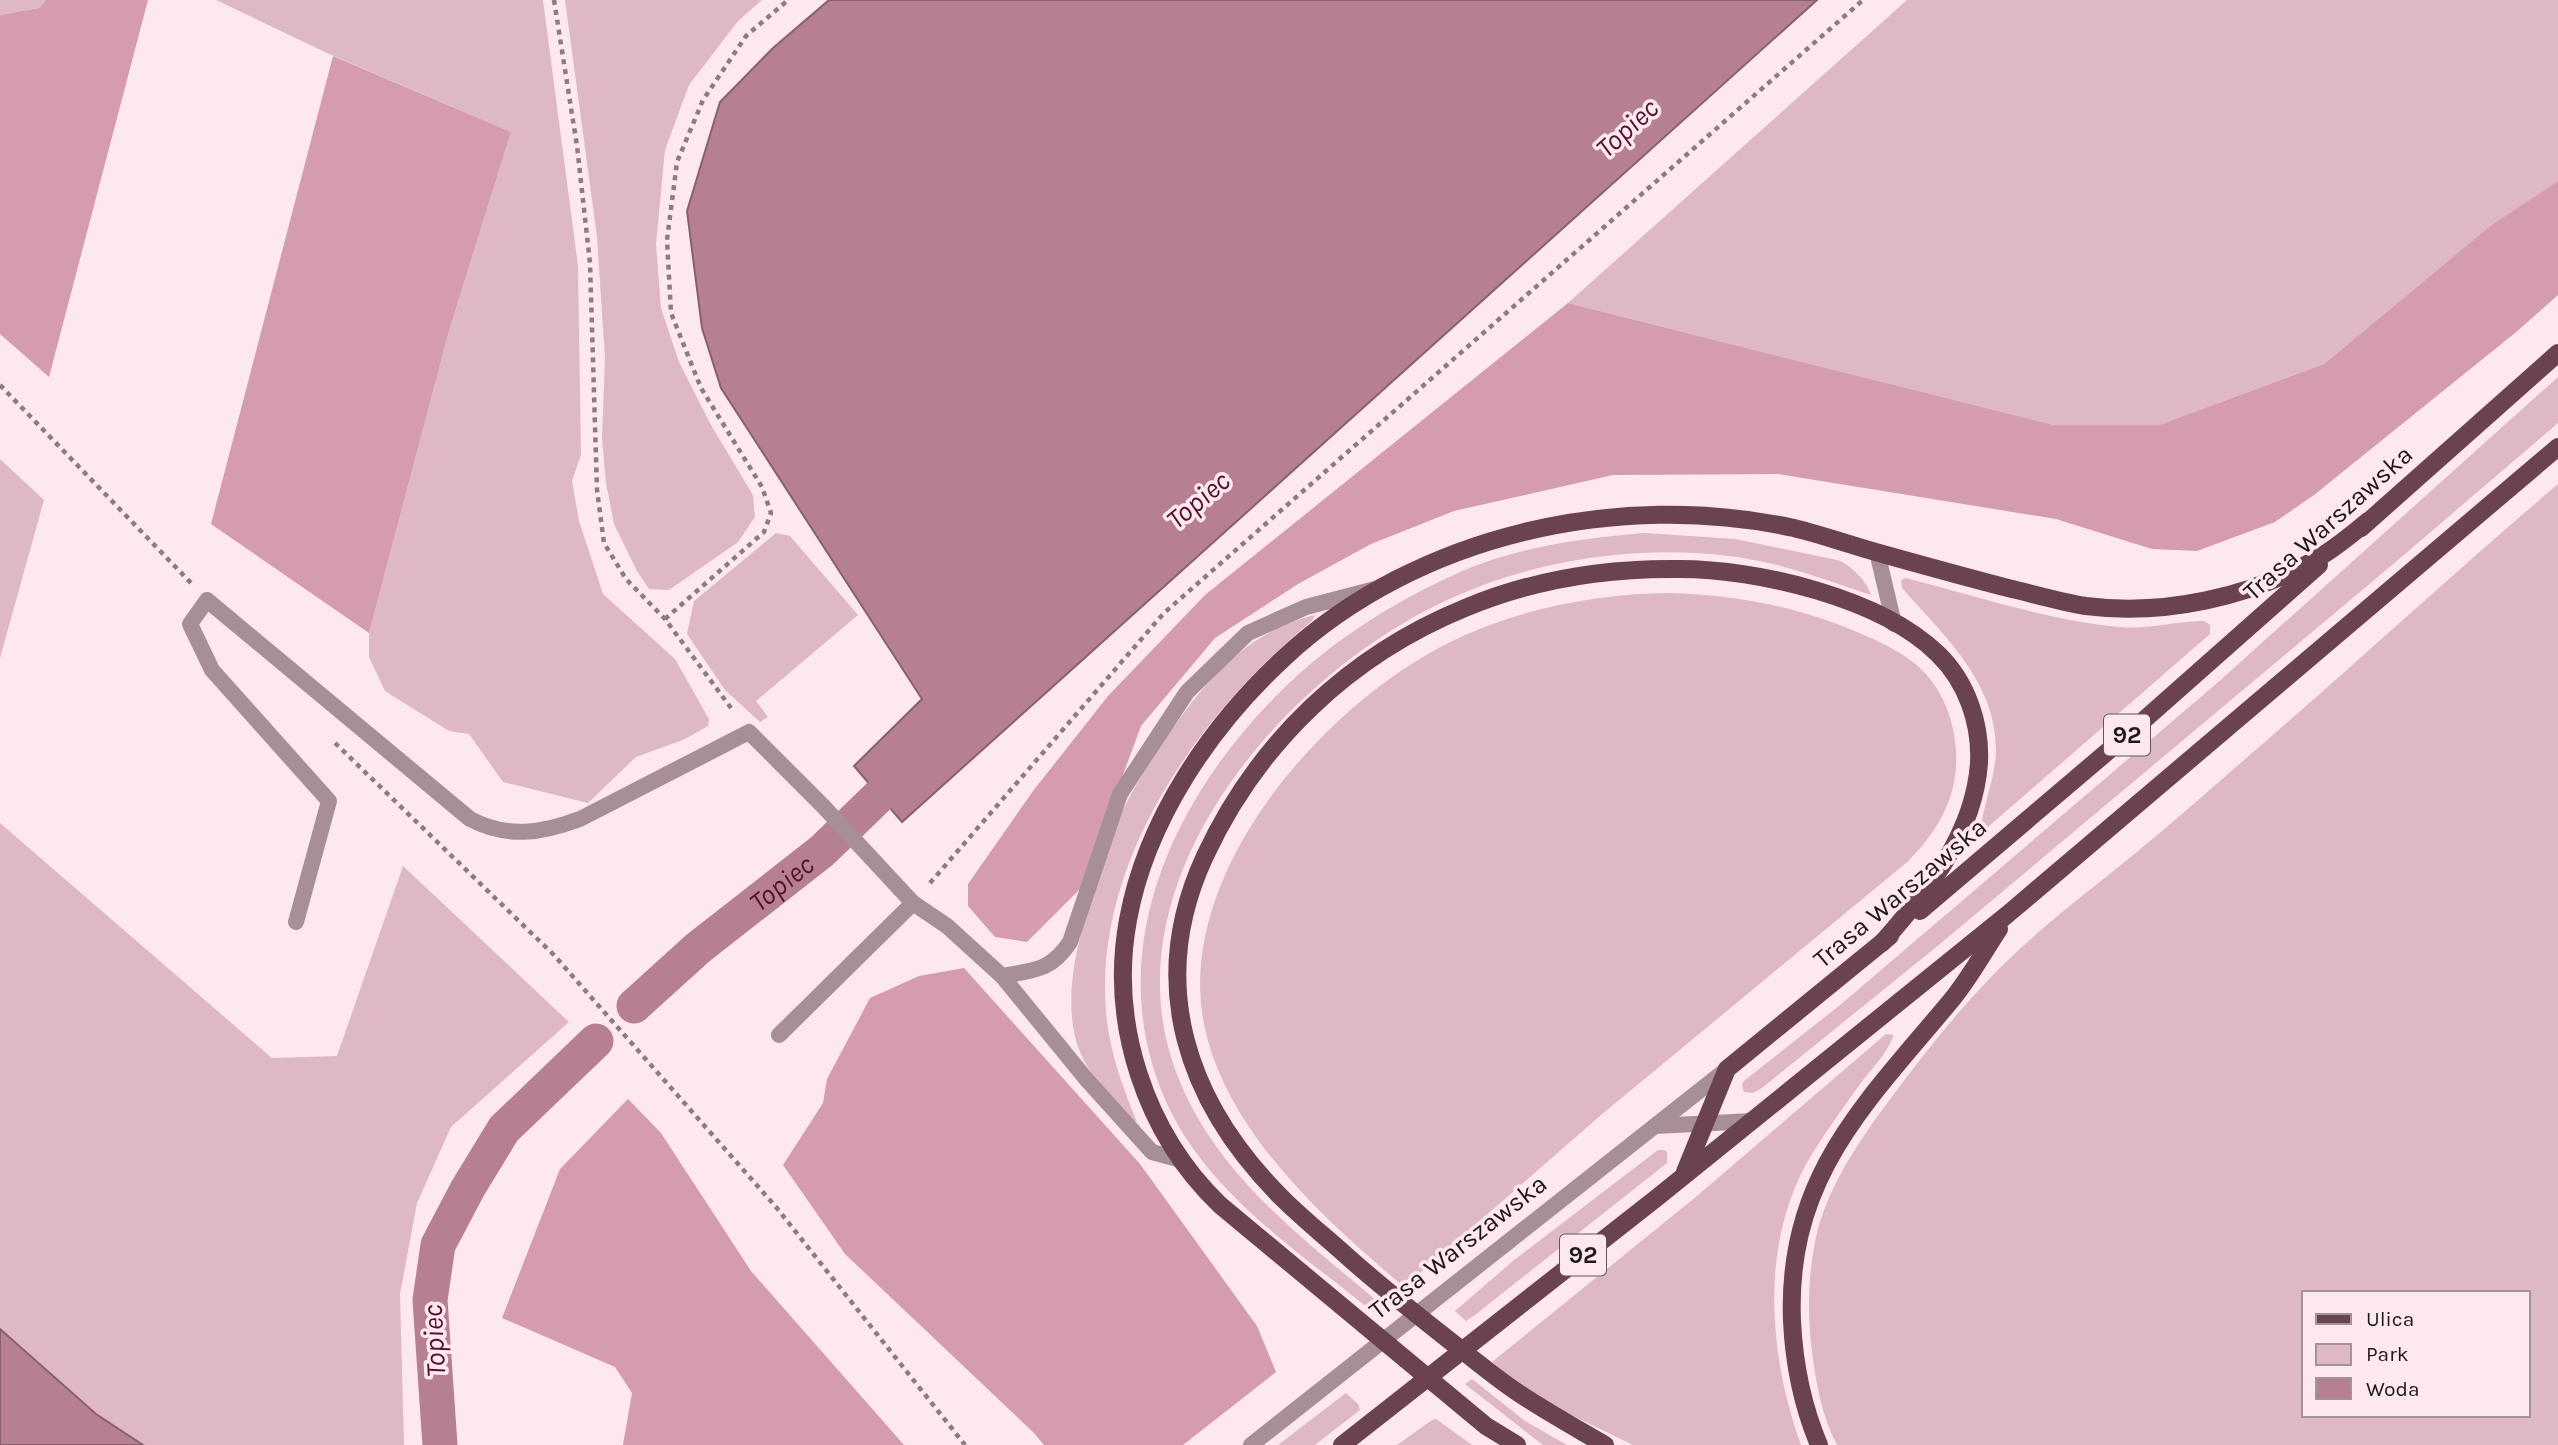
<svg xmlns="http://www.w3.org/2000/svg" width="2558" height="1445" font-family="Karla,sans-serif">
<style>
.green{fill:#deb9c4;fill-rule:evenodd}
.forest{fill:#d49cae}
.water{fill:#b68092;stroke:#89606e;stroke-width:2}
.lines{fill:none;stroke-linecap:round;stroke-linejoin:round}
.canal{stroke:#b68092;stroke-width:35}
.path{stroke:#8a7c80;stroke-width:4.5;stroke-dasharray:5 5;stroke-linecap:butt}
.lane{stroke:#a88f96;stroke-width:16}
.primary{stroke:#6b4250;stroke-width:18}
.labels{text-anchor:middle;dominant-baseline:central;stroke-width:7;stroke-linejoin:round;paint-order:stroke}
.shield{fill:#fce8ee;stroke:#62565a;stroke-width:2}
.shield-label{font-size:24px;font-weight:bold;fill:#20171a}
.street-label{font-size:26px;fill:#20171a;stroke:#fce8ee}
.water-label{font-size:28px;font-style:italic;fill:#541230;stroke:#fce8ee}
</style>
<rect width="100%" height="100%" fill="#fce8ee"/>
<!-- green -->
<g class="green">
<polygon points="0,0 46,0 39,8 0,15"/>
<polygon points="216,0 543,0 578,266 581,455 572,481 579,521 603,594 675,659 709,719 708,726 683,740 636,757 588,803 503,782 469,734 449,731 385,691 369,657 369,633 449,331 511,132 327,53"/>
<polygon points="565,0 762,0 738,21 689,85 665,150 656,244 661,308 679,362 711,425 753,495 755,517 738,542 669,590 649,589 637,571 614,524 606,483 602,438 605,358 597,237"/>
<polygon points="1907,0 2558,0 2558,181 2490,226 2324,364 2159,425 2054,425 1568,303"/>
<polygon points="2558,377 2558,423 2398,560 1940,944 1762,1088 1753,1093 1744,1092 1742,1085 1744,1081 1840,1005 2216,684"/>
<polygon points="0,459 44,500 0,658"/>
<path d="M 2558,484 L 2558,1445 L 1837,1445 C 1822,1417 1816,1383 1812,1352 C 1807,1313 1808,1276 1816,1237 C 1827,1188 1859,1141 1888,1102 C 1931,1044 1978,985 2032,938 C 2064,909 2099,883 2132,856 C 2170,825 2207,792 2244,760 C 2350,669 2452,574 2558,484 ZM 2304,1293 L 2528,1293 L 2528,1415 L 2304,1415 Z"/>
<polygon points="776,533 790,536 858,615 756,701 768,717 760,722 725,690 687,634 694,601"/>
<path d="M 1645,533 L 1735,539 L 1837,560 C 1851,565 1867,581 1871,595 C 1841,585 1811,574 1781,566 C 1711,548 1636,549 1566,562 C 1509,573 1452,594 1402,624 C 1254,712 1105,903 1180,1082 C 1220,1178 1305,1240 1382,1305 L 1373,1312 C 1299,1252 1211,1195 1169,1108 C 1098,958 1170,801 1280,692 C 1330,642 1393,602 1458,573 C 1517,547 1582,538 1645,533 Z"/>
<path d="M 1906,578 C 1976,596 2047,620 2119,627 C 2148,630 2176,621 2204,621 L 2210,625 L 2210,634 L 1988,827 L 1981,825 C 1985,801 1995,776 1996,752 C 1997,682 1944,636 1902,588 L 1901,580 Z"/>
<path d="M 1669,593 C 1737,595 1803,607 1866,636 C 1885,644 1905,654 1921,669 C 1943,690 1954,720 1956,750 C 1959,796 1938,832 1906,863 L 1601,1115 L 1404,1287 C 1326,1221 1231,1136 1206,1033 C 1167,876 1330,695 1463,636 C 1528,607 1598,594 1669,593 Z"/>
<path d="M 1315,615 L 1312,621 C 1198,714 1089,866 1107,1021 C 1111,1056 1124,1090 1137,1122 L 1130,1120 C 1105,1091 1078,1065 1073,1026 C 1066,977 1082,926 1098,880 C 1106,857 1113,832 1123,810 C 1134,786 1150,763 1164,741 C 1202,685 1245,631 1315,615 Z"/>
<polygon points="0,823 272,1058 337,1056 403,866 569,1022 451,1127 417,1203 400,1294 404,1445 143,1445 96,1414 0,1329"/>
<path d="M 1886,1034 L 1894,1035 C 1884,1058 1875,1064 1861,1083 C 1844,1106 1827,1130 1812,1154 C 1759,1241 1768,1353 1801,1445 L 1633,1445 L 1553,1406 L 1517,1384 L 1492,1362 L 1697,1196 Z"/>
<polygon points="1658,1150 1664,1150 1667,1152 1667,1163 1475,1315 1466,1321 1455,1311 1513,1261"/>
<polygon points="1472,1379 1525,1421 1567,1445 1543,1445 1465,1384"/>
<polygon points="1346,1393 1358,1404 1360,1410 1315,1445 1278,1445"/>
<polygon points="1436,1419 1472,1445 1397,1445 1432,1420"/>
</g>
<!-- forest -->
<g class="forest">
<polygon points="46,0 148,0 49,377 0,334 0,15 39,8"/>
<polygon points="333,56 511,132 449,331 369,633 211,524"/>
<polygon points="2558,181 2558,295 2515,333 2314,495 2275,522 2197,551 2152,549 2056,519 1778,474 1613,475 1454,511 1371,544 1298,584 1215,638 1141,726 1081,888 1027,942 995,937 968,906 968,884 1033,791 1108,696 1205,595 1568,303 2054,425 2159,425 2324,364 2490,226"/>
<polygon points="964,968 1140,1164 1257,1326 1276,1372 1183,1445 1044,1445 1034,1433 845,1254 783,1165 823,1103 827,1079 870,998 919,976"/>
<polygon points="628,1099 661,1133 751,1271 904,1445 623,1445 632,1393 615,1367 502,1318 560,1169"/>
</g>
<!-- water -->
<g class="water">
<polygon points="829,0 1817,0 902,822 854,766 922,699 721,388 702,328 687,211 720,102 773,48"/>
<polygon points="0,1329 96,1414 143,1445 0,1445"/>
</g>
<g class="lines">
<!-- canal -->
<g class="canal">
<path id="s1" d="M 634,1006 L 698,948 L 822,851 L 913,763"/>
<polyline points="440,1445 430,1300 438,1245 468,1188 504,1129 596,1041"/>
</g>
<!-- path -->
<g class="path">
<polyline points="554,0 577,146 590,263 597,490 604,543 626,579 665,619 734,712"/>
<polyline points="0,385 191,583"/>
<polyline points="665,619 764,532 771,513 762,487 701,388 671,313 667,240 677,162 703,100 746,36 788,0"/>
<polyline points="335,743 554,955 776,1207 965,1445"/>
<polyline points="930,883 1164,613 1863,0"/>
</g>
<!-- lane -->
<g class="lane">
<polyline points="1877,552 1894,624"/>
<path d="M 296,922 L 329,801 L 212,670 L 190,624 L 207,600 L 470,819 C 508,839 542,833 580,819 L 749,732 L 823,806 L 913,903 L 947,926 L 1002,976 L 1087,1080 L 1152,1152 L 1181,1160"/>
<path d="M 1002,976 C 1034,970 1051,971 1070,942 L 1120,794 L 1187,692 L 1248,633 L 1306,607 L 1375,589"/>
<polyline points="779,1035 913,903"/>
<polyline points="1655,1126 1753,1121"/>
<polyline points="1251,1445 1727,1069"/>
</g>
<!-- primary -->
<g class="primary">
<polyline points="2361,528 2558,353"/>
<polyline points="1920,911 2127,735 2319,565"/>
<polyline points="1685,1172 1727,1069 1890,936"/>
<polyline points="1342,1445 1659,1196 2008,914 2558,447"/>
<path d="M 1517,1445 L 1486,1426 L 1220,1205 C 1145,1133 1109,1023 1128,920 C 1146,820 1211,725 1285,657 C 1418,534 1619,490 1794,528 C 1822,535 1851,545 1879,553 C 1922,565 1965,577 2008,588 C 2034,594 2060,602 2086,606 C 2164,616 2251,597 2318,558 C 2336,548 2352,534 2368,521"/>
<path d="M 1605,1445 C 1576,1428 1547,1412 1520,1394 C 1500,1381 1482,1366 1464,1352 C 1425,1321 1386,1291 1349,1258 C 1327,1238 1303,1219 1282,1198 C 1186,1102 1146,983 1205,856 C 1258,742 1350,655 1465,608 C 1532,580 1607,568 1679,569 C 1758,569 1881,598 1938,654 C 1967,682 1981,724 1979,763 C 1974,835 1927,891 1882,943"/>
<path d="M 1819,1445 C 1803,1407 1794,1363 1792,1321 C 1786,1178 1864,1105 1949,1003 C 1968,981 1983,953 1999,929"/>
</g>
</g>
<g class="labels">
<!-- shield labels -->
<g class="shield">
<rect x="2104" y="714.5" width="46" height="41" rx="5"/>
<rect x="1560" y="1234.5" width="46" height="41" rx="5"/>
</g>
<g class="shield-label">
<text x="2127" y="735">92</text>
<text x="1583" y="1255">92</text>
</g>
<!-- street labels -->
<g class="street-label">
<text transform="translate(2328 523) rotate(-42)">Trasa Warszawska</text>
<text transform="translate(1900 893) rotate(-40)">Trasa Warszawska</text>
<text transform="translate(1458 1247) rotate(-38)">Trasa Warszawska</text>
</g>
<!-- water labels -->
<g class="water-label">
<text transform="translate(1627 128) rotate(-42)">Topiec</text>
<text transform="translate(1198 500) rotate(-40)">Topiec</text>
<text stroke="none"><textPath href="#s1" startOffset="192">Topiec</textPath></text>
<text transform="translate(434 1341) rotate(-93)">Topiec</text>
</g>
</g>
<!-- legend -->
<rect x="2302" y="1291" width="228" height="126" fill="#fce8ee" stroke="#a49499" stroke-width="2"/>
<rect x="2316" y="1314" width="35" height="10" fill="#6b4250" stroke="#a49499" stroke-width="2"/>
<text x="2366" y="1326" font-size="21" fill="#20171a">Ulica</text>
<rect x="2316" y="1344" width="35" height="21" fill="#deb9c4" stroke="#a49499" stroke-width="2"/>
<text x="2366" y="1361" font-size="21" fill="#20171a">Park</text>
<rect x="2316" y="1378" width="35" height="21" fill="#b68092" stroke="#a49499" stroke-width="2"/>
<text x="2366" y="1396" font-size="21" fill="#20171a">Woda</text>
</svg>
